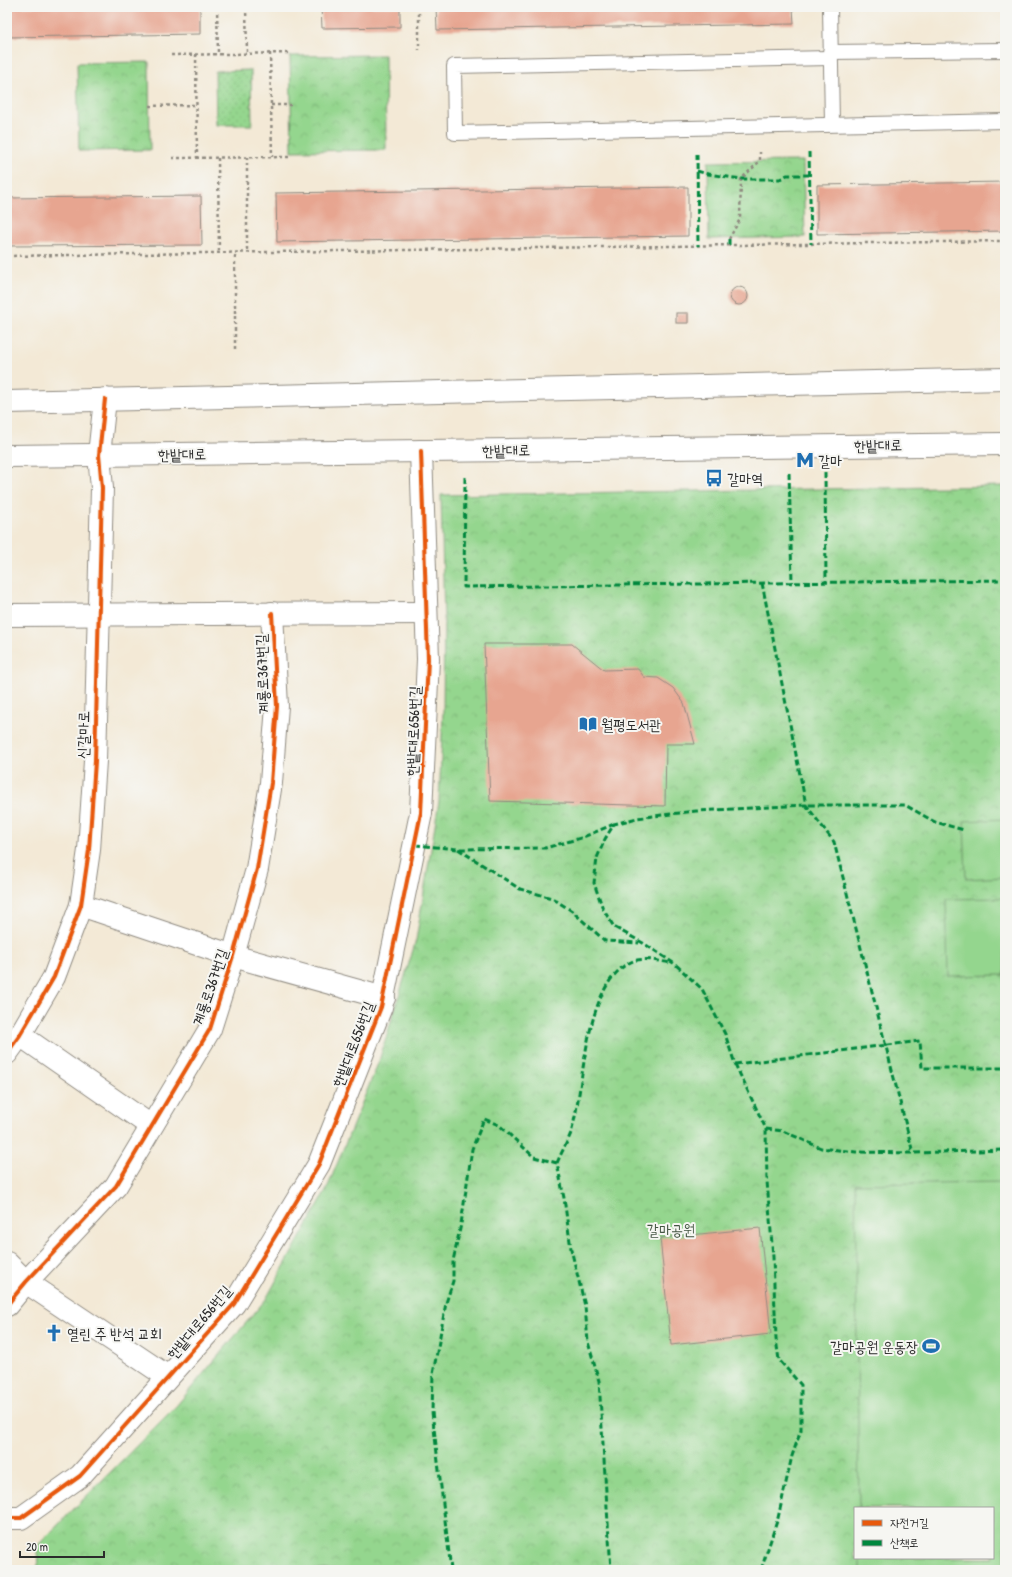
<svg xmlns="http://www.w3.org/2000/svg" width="1012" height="1577" font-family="'Patrick Hand','Poor Story',sans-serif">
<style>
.grass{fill:url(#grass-dots);stroke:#60805c}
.park{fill:url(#park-crowns);stroke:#60805c;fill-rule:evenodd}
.pitch{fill:#94d68e;stroke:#60805c}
.building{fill:#e7a590}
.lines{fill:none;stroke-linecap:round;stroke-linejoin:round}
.lane-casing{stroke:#8f8a80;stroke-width:16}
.street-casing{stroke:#8f8a80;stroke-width:24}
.secondary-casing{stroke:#8f8a80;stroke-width:24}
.primary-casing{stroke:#8f8a80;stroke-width:24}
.path{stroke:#8f8a80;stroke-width:2.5;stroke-dasharray:3 3;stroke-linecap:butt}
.lane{stroke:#fff;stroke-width:14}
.street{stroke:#fff;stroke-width:22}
.secondary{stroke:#fff;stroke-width:22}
.primary{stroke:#fff;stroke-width:22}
.quiet{stroke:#00873e;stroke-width:3;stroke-dasharray:6 3;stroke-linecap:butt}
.cycleway-casing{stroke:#f6f6f2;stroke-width:6}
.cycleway{stroke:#e8590c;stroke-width:4}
.labels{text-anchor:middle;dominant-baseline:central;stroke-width:4;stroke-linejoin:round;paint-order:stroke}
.street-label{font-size:15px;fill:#2b2b2b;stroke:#f6f6f2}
.poi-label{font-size:15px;fill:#2b2b2b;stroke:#f6f6f2;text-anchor:start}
.park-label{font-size:15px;fill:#455644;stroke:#f6f6f2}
</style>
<defs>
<pattern id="grass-dots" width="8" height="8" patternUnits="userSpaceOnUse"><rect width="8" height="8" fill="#94d68e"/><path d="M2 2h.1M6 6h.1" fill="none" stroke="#80b87b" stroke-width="1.8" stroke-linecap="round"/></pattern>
<pattern id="park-crowns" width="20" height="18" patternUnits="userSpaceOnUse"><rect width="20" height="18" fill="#94d68e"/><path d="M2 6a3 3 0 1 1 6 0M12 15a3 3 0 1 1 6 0" fill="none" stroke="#80b87b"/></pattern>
</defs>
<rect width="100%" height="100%" fill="#f6f6f2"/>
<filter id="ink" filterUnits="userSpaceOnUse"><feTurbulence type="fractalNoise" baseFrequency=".025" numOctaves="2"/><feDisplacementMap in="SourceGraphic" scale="8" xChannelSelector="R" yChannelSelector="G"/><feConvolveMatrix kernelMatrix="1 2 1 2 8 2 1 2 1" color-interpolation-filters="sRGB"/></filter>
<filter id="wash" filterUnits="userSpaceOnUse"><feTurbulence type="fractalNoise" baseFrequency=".012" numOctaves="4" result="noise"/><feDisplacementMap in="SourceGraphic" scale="16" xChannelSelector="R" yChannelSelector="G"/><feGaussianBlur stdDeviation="0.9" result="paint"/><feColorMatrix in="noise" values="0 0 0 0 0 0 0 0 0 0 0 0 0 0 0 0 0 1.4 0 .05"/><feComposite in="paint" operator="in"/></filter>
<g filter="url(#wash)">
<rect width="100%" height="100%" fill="#f3e9d6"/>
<!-- grass -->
<polygon class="grass" points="251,70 252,125 216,125 215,71"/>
<!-- park -->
<g class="park">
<polygon points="385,55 386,150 292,151 290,56"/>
<polygon points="149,62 150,150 79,151 77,63"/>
<polygon points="803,161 805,237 709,239 708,162"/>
<path d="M 1005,486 L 1005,1570 L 38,1570 L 37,1546 L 177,1405 L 266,1299 L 326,1191 L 379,1061 L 416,940 L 439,801 L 443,713 L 444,621 L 441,495 ZM 855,1508 L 993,1508 L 993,1558 L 855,1558 Z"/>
</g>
<!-- pitch -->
<g class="pitch">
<polygon points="1005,819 1005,877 966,879 964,821"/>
<polygon points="1005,898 1005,975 948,976 946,899"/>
<polygon points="1005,1182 1005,1570 860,1570 860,1558 993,1558 993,1508 859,1508 855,1184"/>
</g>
<g id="blocks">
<!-- building -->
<g class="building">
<polygon points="7,7 200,7 200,34 7,37"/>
<polygon points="321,7 400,7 400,27 322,28"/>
<polygon points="436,7 793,7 794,24 437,30"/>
<polygon points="1005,182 1005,231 817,234 817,185"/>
<polygon points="688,187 688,236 277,242 276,193"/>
<polygon points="201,196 202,245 7,246 7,198"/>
<circle cx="739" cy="296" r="9"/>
<rect x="676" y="313" width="12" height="10"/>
<polygon points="484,644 572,644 604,670 638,669 644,677 658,678 673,688 684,703 695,744 666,744 665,806 490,801"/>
<polygon points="760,1228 771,1334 671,1345 660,1238"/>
</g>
</g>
</g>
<g filter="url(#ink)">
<use href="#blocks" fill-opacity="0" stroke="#8f8a80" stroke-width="1"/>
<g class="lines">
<!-- lane casing -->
<g class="lane-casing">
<g id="lane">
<polyline points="830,7 832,124"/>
<polyline points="830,52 1005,50"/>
<polyline points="830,58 454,66 455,133 1005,121"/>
</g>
</g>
<!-- street casing -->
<g class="street-casing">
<g id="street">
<polyline points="7,615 426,613"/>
<polyline points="81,905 233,956 384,998"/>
<polyline points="20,1035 151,1126"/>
<polyline points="7,1263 26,1282 168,1377"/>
<polyline points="7,1305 26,1282 116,1186 210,1029 233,956 257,869 271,783 277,706 272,613"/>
<polyline points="7,1518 21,1518 80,1476 234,1304 319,1164 381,1007 421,813 428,659 421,451"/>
</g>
</g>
<!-- secondary casing -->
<g class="secondary-casing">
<polyline id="secondary" points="7,1053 20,1035 54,977 81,905 89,850 95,761 102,488 99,455 105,399"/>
</g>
<!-- primary casing -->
<g class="primary-casing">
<g id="primary">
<polyline points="7,402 1005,379"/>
<polyline points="7,456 1005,444"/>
</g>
</g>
<!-- path -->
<g class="path">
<polyline points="217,7 218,54"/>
<polyline points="246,7 247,53"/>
<polyline points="419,7 419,50"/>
<polyline points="270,53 272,157"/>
<polyline points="196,54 197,158"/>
<polyline points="171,55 290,53"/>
<polyline points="271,105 291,105"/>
<polyline points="149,106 196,105"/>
<polyline points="247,157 247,253"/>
<polyline points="172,158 292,157"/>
<polyline points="218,158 219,254"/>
<polyline points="729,239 740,219 741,179 760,161 760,152"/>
<polyline points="7,256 1005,241"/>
<polyline points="235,349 235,253"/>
</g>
<!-- lane -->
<use href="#lane" class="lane"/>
<!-- street -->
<use href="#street" class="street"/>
<!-- secondary -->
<use href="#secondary" class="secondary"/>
<!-- primary -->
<use href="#primary" class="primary"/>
<!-- quiet -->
<g class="quiet">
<polyline points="809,152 811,244"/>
<polyline points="697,154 698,246"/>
<polyline points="697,171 708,174 741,179 780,179 787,175 809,175"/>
<polyline points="729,245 729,239"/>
<polyline points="825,472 826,582"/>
<polyline points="789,473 792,582"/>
<polyline points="465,477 464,587 1005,580"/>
<polyline points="762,583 806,805 834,842 913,1153"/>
<polyline points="415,845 458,849 545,848 581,838 614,824"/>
<polyline points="458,849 520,889 552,898 572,911 605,941 639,943"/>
<polyline points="735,1064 920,1041 922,1068 1005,1068"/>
<polyline points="766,1129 783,1131 821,1148 856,1152 913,1153 1005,1150"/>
<path d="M 557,1163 C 561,1153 567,1143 571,1133 C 585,1087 583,988 629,963 C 641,956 657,961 671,963"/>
<polyline points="451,1570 432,1412 433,1374 446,1303 453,1281 453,1261 461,1224 472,1149 484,1119 499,1125 534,1157 557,1163 564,1198 571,1249 585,1306 588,1342 599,1381 611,1570"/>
<polyline points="761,1570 778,1518 792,1456 801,1430 801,1385 779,1360 776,1339 773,1257 767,1181 766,1129 735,1064 725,1034 702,989 675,964 643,943 614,927 603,909 594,883 597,858 605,839 614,824 637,818 696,811 806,805 905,805 935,822 964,830"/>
</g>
<!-- cycleway casing -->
<g class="cycleway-casing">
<g id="cycleway">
<polyline points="7,1053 20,1035 54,977 81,905 89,850 95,761 102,488 99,455 105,399"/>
<polyline points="7,1305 26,1282 116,1186 210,1029 233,956 257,869 271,783 277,706 272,613"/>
<polyline points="7,1518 21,1518 80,1476 234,1304 319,1164 381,1007 421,813 428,659 421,451"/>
</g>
</g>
<!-- cycleway -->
<use href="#cycleway" class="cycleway"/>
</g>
</g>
<!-- icons -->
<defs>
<g id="metro-bare" transform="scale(1.38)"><path d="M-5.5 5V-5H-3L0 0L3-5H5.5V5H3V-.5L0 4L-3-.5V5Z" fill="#1f6fb2" stroke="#f6f6f2" stroke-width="2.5" paint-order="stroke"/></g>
<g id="bus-bare" transform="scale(1.38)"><path d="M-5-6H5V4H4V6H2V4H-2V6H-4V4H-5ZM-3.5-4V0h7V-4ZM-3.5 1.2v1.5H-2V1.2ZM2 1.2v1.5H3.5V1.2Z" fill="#1f6fb2" stroke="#f6f6f2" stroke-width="2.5" paint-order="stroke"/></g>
<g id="library-bare" transform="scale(1.38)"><path d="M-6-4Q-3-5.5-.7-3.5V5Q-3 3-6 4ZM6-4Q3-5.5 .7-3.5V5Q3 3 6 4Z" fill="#1f6fb2" stroke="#f6f6f2" stroke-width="2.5" paint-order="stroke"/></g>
<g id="church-bare" transform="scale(1.38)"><path d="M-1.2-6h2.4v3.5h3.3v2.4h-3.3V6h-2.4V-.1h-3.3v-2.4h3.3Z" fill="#1f6fb2" stroke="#f6f6f2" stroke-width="2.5" paint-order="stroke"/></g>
<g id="stadium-bare" transform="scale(1.38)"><path d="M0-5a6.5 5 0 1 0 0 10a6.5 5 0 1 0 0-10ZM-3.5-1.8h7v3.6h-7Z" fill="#1f6fb2" stroke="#f6f6f2" stroke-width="2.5" paint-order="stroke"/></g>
</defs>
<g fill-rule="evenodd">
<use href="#metro-bare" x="805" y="460"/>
<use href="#bus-bare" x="714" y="478"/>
<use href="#library-bare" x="588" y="724"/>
<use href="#church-bare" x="54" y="1333"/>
<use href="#stadium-bare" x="931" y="1346"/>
</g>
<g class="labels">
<!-- street labels -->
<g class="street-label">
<text transform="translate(878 445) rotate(-1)">한밭대로</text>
<text transform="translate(506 450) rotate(-1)">한밭대로</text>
<text transform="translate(182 454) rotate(-1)">한밭대로</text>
<text transform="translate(262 674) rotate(-92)">계룡로367번길</text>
<text transform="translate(413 731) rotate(-88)">한밭대로656번길</text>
<text transform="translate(83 735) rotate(-89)">신갈마로</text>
<text transform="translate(210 987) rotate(-71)">계룡로367번길</text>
<text transform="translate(353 1044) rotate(-69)">한밭대로656번길</text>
<text transform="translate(199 1322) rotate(-50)">한밭대로656번길</text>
</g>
<!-- poi labels -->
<g class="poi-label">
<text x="818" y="460">갈마</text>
<text x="727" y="478">갈마역</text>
<text x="601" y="724">월평도서관</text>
<text x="67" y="1333">열린 주 반석 교회</text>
<text x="918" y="1346" text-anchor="end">갈마공원 운동장</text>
</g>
<!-- park labels -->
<g class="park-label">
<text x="671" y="1229">갈마공원</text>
</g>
</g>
<!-- margin -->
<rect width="1012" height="1577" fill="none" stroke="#f6f6f2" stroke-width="24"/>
<!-- legend -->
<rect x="854" y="1507" width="140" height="52" fill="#f6f6f2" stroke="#a5a5a2"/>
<rect x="862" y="1520" width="20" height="6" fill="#e8590c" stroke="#a5a5a2"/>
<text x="890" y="1527" font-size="12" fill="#2b2b2b">자전거길</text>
<rect x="862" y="1540" width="20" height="6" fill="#00873e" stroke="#a5a5a2"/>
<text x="890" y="1547" font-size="12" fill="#2b2b2b">산책로</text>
<!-- scale -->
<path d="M20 1551v6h84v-6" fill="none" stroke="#2b2b2b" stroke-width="2"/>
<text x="26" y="1551" font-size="12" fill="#2b2b2b" stroke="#f6f6f2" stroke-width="3" paint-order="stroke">20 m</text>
</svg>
